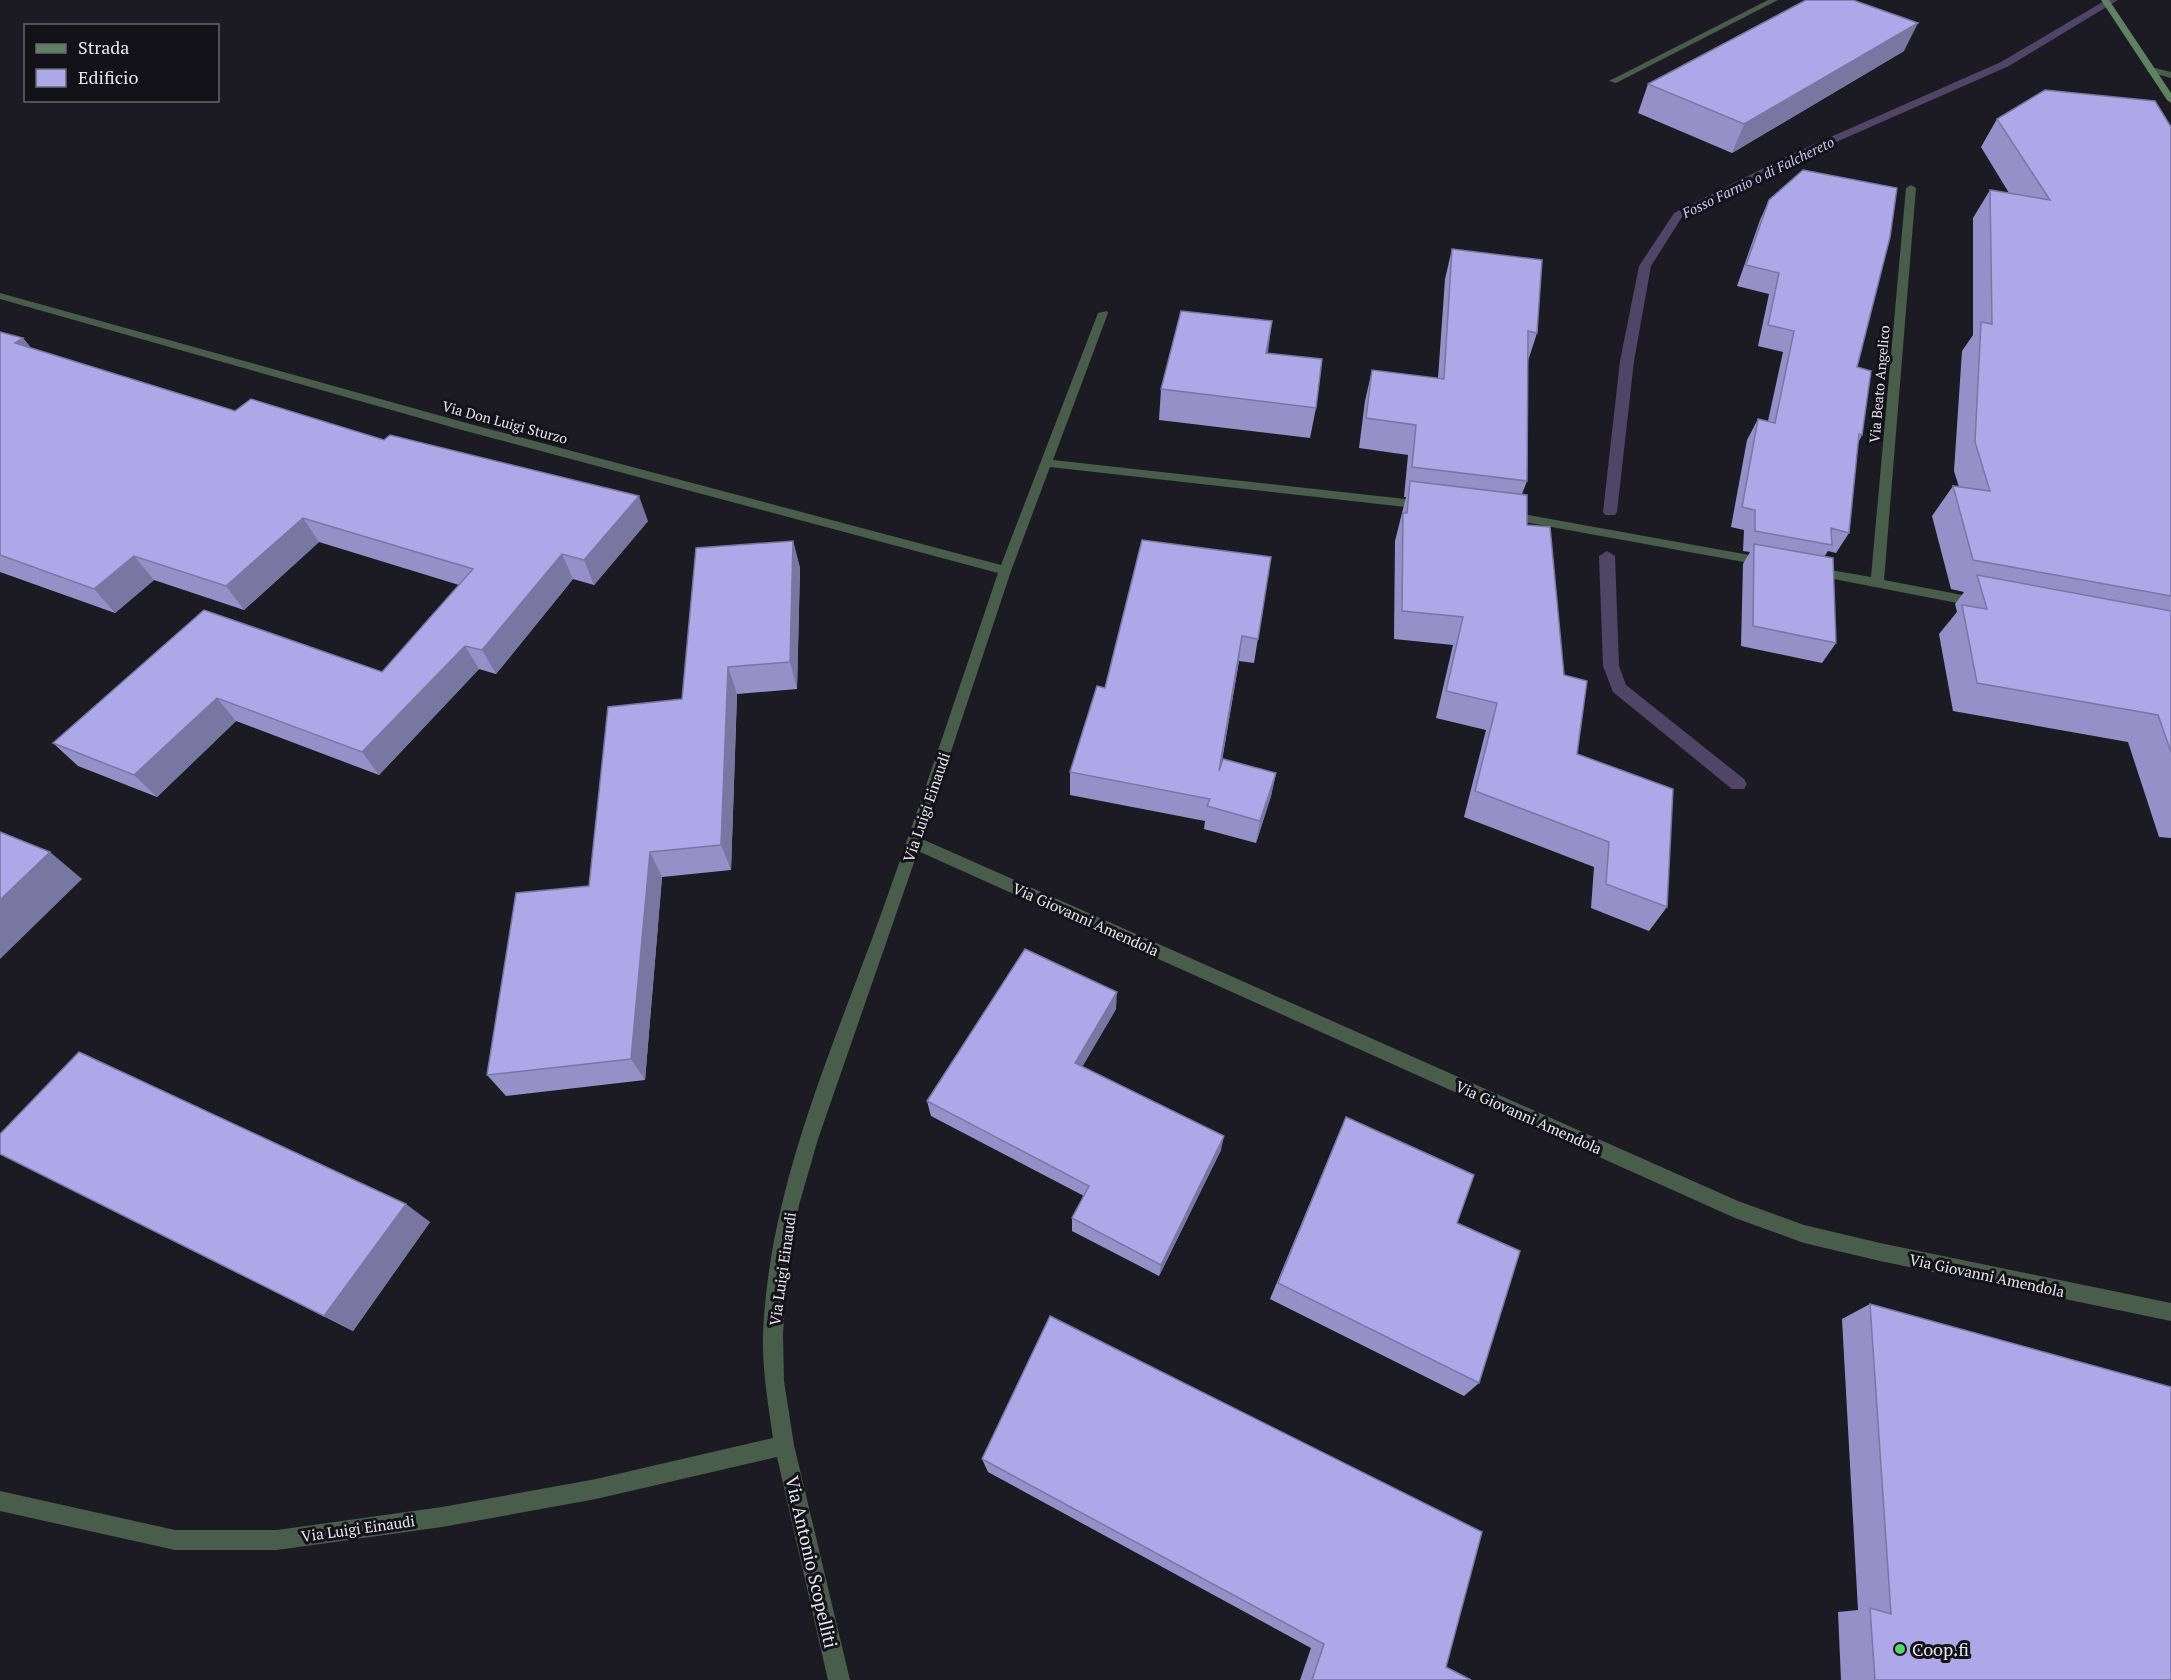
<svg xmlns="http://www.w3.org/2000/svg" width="2171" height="1680" font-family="'PT Serif',serif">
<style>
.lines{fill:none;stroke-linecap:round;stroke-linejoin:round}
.stream{fill:#4f4567;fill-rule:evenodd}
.street{fill:#485d4a;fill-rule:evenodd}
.secondary{fill:#5f8263;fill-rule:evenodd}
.wall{fill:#9690c8}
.shaded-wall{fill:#7a76a2}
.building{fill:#afa8e8;stroke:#7a76a2;stroke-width:1.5}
.poi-dot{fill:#58d56f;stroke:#131219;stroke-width:2}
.labels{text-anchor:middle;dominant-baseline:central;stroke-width:6;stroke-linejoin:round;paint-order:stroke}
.far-water-label{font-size:14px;font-style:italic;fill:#cbc6fa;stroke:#131219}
.far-street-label{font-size:14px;fill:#e7e6ec;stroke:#131219}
.street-label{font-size:15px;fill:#e7e6ec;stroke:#131219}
.near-street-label{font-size:18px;fill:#e7e6ec;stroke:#131219}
.near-poi-label{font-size:18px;fill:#e7e6ec;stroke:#131219;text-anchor:start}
</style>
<rect width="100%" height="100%" fill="#1c1b23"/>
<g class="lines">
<!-- stream -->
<g class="stream">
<polygon points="2106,0 2118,0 2009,66 1800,158 1682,217 1651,266 1634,361 1617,512 1615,515 1605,515 1603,512 1620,361 1639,266 1674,213 1792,154 2001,62"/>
<polygon points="1607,551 1615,556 1619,666 1626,685 1744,779 1747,784 1744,789 1732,789 1613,692 1603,666 1599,556"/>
</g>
<!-- street -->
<g class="street">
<polygon points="1768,0 1778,0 1616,83 1609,81"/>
<polygon points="2151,67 2171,72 2171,78 2148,72 2147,70"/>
<polygon points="1911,185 1916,188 1884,580 1983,599 1985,602 1983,605 1978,607 1813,575 1807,571 1813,567 1871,577 1906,188"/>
<path d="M 0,293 L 470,424 L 1001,565 L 1098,313 L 1107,311 L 1108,313 L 1053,460 L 1423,501 L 1429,505 L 1423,509 L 1050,467 L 1011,571 L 922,839 L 1738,1201 L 1804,1225 L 1880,1243 L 2171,1303 L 2171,1321 L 1880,1261 L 1804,1243 L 1735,1218 L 918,851 L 818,1139 L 799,1205 L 788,1263 L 783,1334 L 784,1381 L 794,1445 L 850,1680 L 828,1680 L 777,1457 L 596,1499 L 442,1527 L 277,1550 L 175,1550 L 0,1511 L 0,1491 L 175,1530 L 277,1530 L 442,1507 L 596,1479 L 773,1438 C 768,1403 762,1369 763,1334 C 769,1189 831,1052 880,917 C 921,803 959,688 998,573 L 462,430 L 0,299 Z"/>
<polygon points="1506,511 1766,558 1772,562 1766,566 1502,518 1500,515"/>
</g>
<!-- secondary -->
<polygon class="secondary" points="2101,0 2109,0 2171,93 2171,103 2167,100"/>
</g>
<!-- wall -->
<g class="wall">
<polygon points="1904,51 1732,153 1638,113 1648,84"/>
<polygon points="1997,119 2171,127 2171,838 2159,837 2128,742 1953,711 1939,634 1957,612 1955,604 1964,592 1951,589 1932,516 1953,486 1959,487 1954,471 1962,351 1973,335 1973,218 1990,190 2009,193 1981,147"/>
<polygon points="1769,200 1857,367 1862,435 1858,443 1849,533 1836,553 1828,551 1824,557 1836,643 1822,663 1741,646 1743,564 1750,552 1743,551 1744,530 1731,527 1747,440 1758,419 1768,421 1783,352 1758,346 1769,294 1737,286 1760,220"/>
<polygon points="1452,249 1537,333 1528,361 1527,481 1522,494 1527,525 1564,675 1577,754 1667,907 1649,931 1591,908 1594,867 1464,817 1486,730 1436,718 1453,645 1394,639 1395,541 1406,497 1404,497 1408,455 1359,448 1365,401 1372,370 1438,378 1445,279"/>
<polygon points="0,332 23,338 31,348 235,411 648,521 594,585 573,579 496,674 479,669 379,775 236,721 157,797 78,766 53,743 204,610 382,672 459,585 319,542 244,610 154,580 115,613 0,572"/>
<polygon points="1268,354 1316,408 1310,438 1159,420 1161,389"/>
<polygon points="793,541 800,568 797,689 737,694 731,870 662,877 645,1080 506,1096 487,1075 589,886 682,699"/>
<polygon points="1271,557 1254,663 1239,661 1221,767 1276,773 1271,796 1256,843 1204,829 1205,821 1070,795 1070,772 1105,688"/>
<polygon points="1116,1009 1082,1067 1221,1150 1159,1276 1072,1231 1072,1218 1084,1196 931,1116 927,1101"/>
<polygon points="1337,1138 1479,1383 1464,1396 1270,1299"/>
<polygon points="0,1154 430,1222 353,1331"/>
<polygon points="1870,1304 2171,1680 1841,1680 1838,1612 1858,1610 1842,1319"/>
<polygon points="982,1459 1446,1667 1471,1680 1300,1680 1311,1648 988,1472"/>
</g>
<!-- shaded-wall -->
<g class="shaded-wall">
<polygon points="1918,23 1904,51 1732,153 1744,124"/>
<polygon points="1272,321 1268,352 1262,384 1266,353"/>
<polygon points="23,338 42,362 15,343"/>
<polygon points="639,496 648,521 594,585 584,560"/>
<polygon points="303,518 319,542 244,610 226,586"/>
<polygon points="793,541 800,568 797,689 790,662"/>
<polygon points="562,554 573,579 496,674 482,650"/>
<polygon points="134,556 154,580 115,613 94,589"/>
<polygon points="1242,636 1239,661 1216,794 1219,771"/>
<polygon points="465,646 479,669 379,775 362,752"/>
<polygon points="728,667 737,694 731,870 721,845"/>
<polygon points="217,698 236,721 157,797 134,775"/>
<polygon points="1276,773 1271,796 1256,843 1260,821"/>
<polygon points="50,852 82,879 0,959 0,900"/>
<polygon points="650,852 662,877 645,1080 631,1059"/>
<polygon points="1117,992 1116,1009 1075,1079 1075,1063"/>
<polygon points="1224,1136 1221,1150 1159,1276 1161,1265"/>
<polygon points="406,1204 430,1222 353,1331 324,1316"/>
</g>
<!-- building -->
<g class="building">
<polygon points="1806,0 1853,0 1918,23 1744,124 1648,84"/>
<polygon points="2045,90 2155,101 2171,127 2171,596 1973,560 1953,486 1990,491 1975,442 1981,322 1992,324 1990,190 2050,200 1997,119"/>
<polygon points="1803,170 1897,188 1890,237 1857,367 1871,371 1862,435 1859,434 1849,533 1831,528 1832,545 1755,531 1755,510 1742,507 1758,419 1775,423 1794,331 1768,325 1779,273 1746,265 1769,200"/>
<polygon points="1452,249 1542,260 1537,333 1528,331 1527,481 1412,467 1416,425 1366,418 1372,370 1444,379"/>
<polygon points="1181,311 1272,321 1266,353 1322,359 1316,408 1161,389"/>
<polygon points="0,332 23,338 15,343 235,411 251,399 384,440 390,435 639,496 584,560 562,554 482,650 465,646 362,752 217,698 134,775 53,743 204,610 382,672 473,569 303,518 226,586 134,556 94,589 0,555"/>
<polygon points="1410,481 1527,495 1527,525 1550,527 1564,675 1587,681 1577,754 1673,789 1667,907 1606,884 1609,842 1475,791 1497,703 1446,691 1463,617 1402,611 1403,513 1407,513"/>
<polygon points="1142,540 1271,557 1258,639 1242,636 1219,771 1223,759 1276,773 1260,821 1207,806 1210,799 1070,772 1097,686 1105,688"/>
<polygon points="793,541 790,662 728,667 721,845 650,852 631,1059 487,1075 516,893 589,886 608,707 682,699 696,548"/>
<polygon points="1754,544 1833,558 1836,643 1753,626"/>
<polygon points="1977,575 2171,611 2171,752 2158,715 1977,683 1962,605 1987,609"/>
<polygon points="0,832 50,852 0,900"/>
<polygon points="1025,949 1117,992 1075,1063 1224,1136 1161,1265 1072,1218 1089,1186 927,1101"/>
<polygon points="79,1052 406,1204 324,1316 0,1154 0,1134"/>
<polygon points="1346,1117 1474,1175 1457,1223 1520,1251 1479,1383 1278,1283"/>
<polygon points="1870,1304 2171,1387 2171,1680 1875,1680 1870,1608 1891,1614"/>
<polygon points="1050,1316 1482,1532 1446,1667 1471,1680 1312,1680 1324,1644 982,1459"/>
</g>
<!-- markers -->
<circle class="poi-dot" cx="1900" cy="1649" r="6"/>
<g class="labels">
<!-- far-water labels -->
<g class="far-water-label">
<text transform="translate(1758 177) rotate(-26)">Fosso Farnio o di Falchereto</text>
</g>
<!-- far-street labels -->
<g class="far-street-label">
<text transform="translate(1879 384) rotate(-85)">Via Beato Angelico</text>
<text transform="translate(505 422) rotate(15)">Via Don Luigi Sturzo</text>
</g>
<!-- street labels -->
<g class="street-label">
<text transform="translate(926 807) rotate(-71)">Via Luigi Einaudi</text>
<text transform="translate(1086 919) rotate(24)">Via Giovanni Amendola</text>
<text transform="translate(1529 1117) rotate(24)">Via Giovanni Amendola</text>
<text transform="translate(782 1269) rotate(-82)">Via Luigi Einaudi</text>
<text transform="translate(1987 1275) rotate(12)">Via Giovanni Amendola</text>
<text transform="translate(358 1528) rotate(-8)">Via Luigi Einaudi</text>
</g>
<!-- near-street labels -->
<g class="near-street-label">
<text transform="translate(812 1562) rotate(77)">Via Antonio Scopelliti</text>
</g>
<!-- near-poi labels -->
<g class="near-poi-label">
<text x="1912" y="1649">Coop.fi</text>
</g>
</g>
<!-- legend -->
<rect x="24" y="24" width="195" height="78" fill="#131219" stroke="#68676d" stroke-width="1.5"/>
<rect x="36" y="44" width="30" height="9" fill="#5f8263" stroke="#68676d" stroke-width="1.5"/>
<text x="78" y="54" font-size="18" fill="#e7e6ec">Strada</text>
<rect x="36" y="69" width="30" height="18" fill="#afa8e8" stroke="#68676d" stroke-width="1.5"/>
<text x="78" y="84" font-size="18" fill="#e7e6ec">Edificio</text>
</svg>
